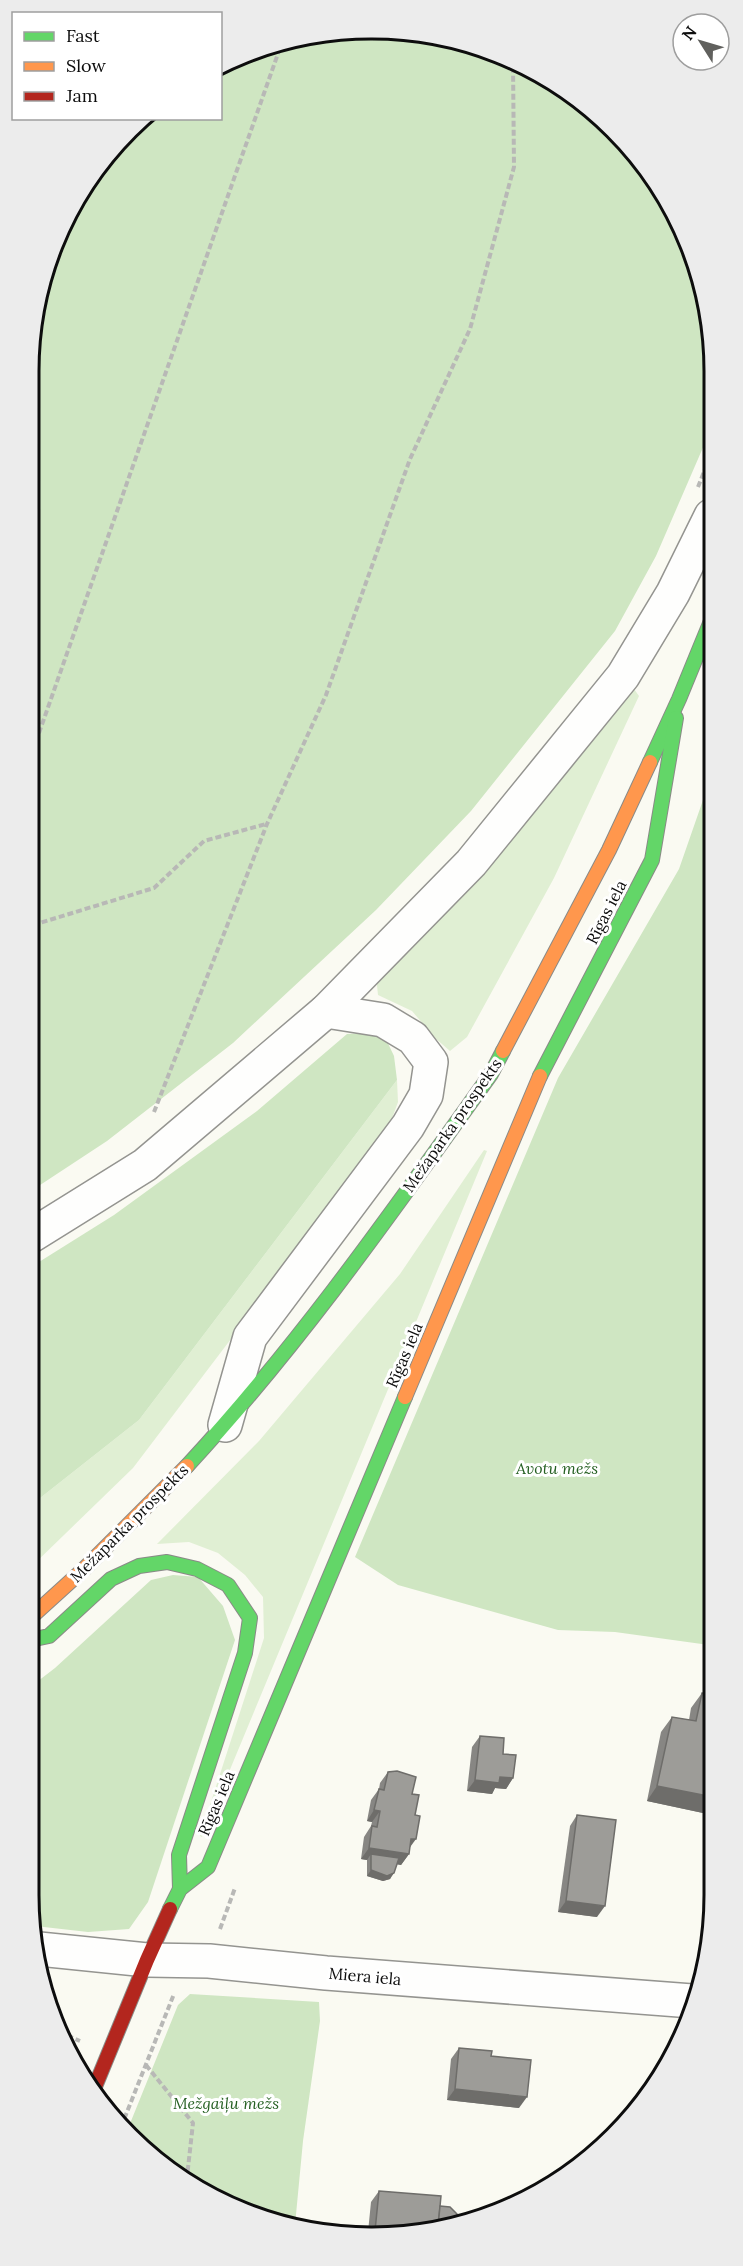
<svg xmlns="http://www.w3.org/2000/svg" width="743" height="2266" font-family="Lora,serif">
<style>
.green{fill:#e0efd3}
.forest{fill:#cfe6c2}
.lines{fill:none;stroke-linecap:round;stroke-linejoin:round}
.street-casing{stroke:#949490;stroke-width:36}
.fast-casing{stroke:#8a8a87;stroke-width:16}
.slow-casing{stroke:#8a8a87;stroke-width:16}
.jam-casing{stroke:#8a8a87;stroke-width:16}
.path{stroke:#b8b8b6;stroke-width:4;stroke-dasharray:6 3;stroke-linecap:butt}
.street{stroke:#fefefd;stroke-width:33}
.fast{stroke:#63d668;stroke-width:14}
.slow{stroke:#ff974d;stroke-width:14}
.jam{stroke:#b3261e;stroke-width:14}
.wall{fill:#878683}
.shaded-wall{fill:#6e6d6a}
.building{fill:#9d9c98;stroke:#6e6d6a;stroke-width:1.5}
.labels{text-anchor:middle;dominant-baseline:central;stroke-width:6;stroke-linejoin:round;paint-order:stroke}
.street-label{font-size:16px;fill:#0d0d0d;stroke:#fff}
.park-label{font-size:16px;font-style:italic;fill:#256022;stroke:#fff}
.rim{fill:none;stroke:#0d0d0d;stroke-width:3}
</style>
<rect width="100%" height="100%" fill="#fafaf2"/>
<!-- green -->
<g class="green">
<polygon points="629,682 639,696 554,878 467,1037 450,1051 435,1038 412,1011 378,995 376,976"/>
<polygon points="397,1080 398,1102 386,1135 133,1468 30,1568 30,1506 139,1420"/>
<polygon points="484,1150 487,1151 202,1837 200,1836 264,1638 263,1597 245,1575 218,1553 189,1542 157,1544 259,1441 400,1274"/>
</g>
<!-- forest -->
<g class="forest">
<polygon points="305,35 439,35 543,74 629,145 679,220 712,326 711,429 656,556 615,631 471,811 376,910 233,1043 107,1141 31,1191 35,304 87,181 149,119 220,118 221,70"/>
<polygon points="711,777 709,1645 615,1632 558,1630 398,1585 355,1557 558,1078 679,869"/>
<polygon points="364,1033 384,1035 394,1056 397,1080 139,1420 30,1506 31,1267 114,1215 257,1111 347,1034"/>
<polygon points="173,1575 198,1577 223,1606 235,1640 148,1902 129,1929 88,1932 35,1926 29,1894 29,1688 55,1668 151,1580"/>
<polygon points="190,1994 319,2002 320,2021 303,2141 295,2225 219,2202 127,2131 178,2005"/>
</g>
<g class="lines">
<!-- street casing -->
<g class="street-casing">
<g id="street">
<polyline points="31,1236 145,1165 326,1011 471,863 623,676 673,593 711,516"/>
<polyline points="225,1425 250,1337 408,1126 426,1095 431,1062 413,1038 383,1020 326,1011"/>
<polyline points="39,1949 147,1960 209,1961 326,1973 692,2001"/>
</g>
</g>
<!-- fast casing -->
<g class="fast-casing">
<g id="fast">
<polyline points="650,762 679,699 711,621"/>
<polyline points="540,1076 652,860 676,718"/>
<path d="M 187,1466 C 300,1344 395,1208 491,1074 L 503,1051"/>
<polyline points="30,1640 49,1636 111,1579 139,1566 167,1562 197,1569 228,1585 250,1618 245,1653 179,1855 180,1889"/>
<polyline points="170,1909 180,1889 208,1867 405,1397"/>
</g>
</g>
<!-- slow casing -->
<g class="slow-casing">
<g id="slow">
<polyline points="503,1051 609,850 650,762"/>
<polyline points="405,1397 540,1076"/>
<polyline points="30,1618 84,1569 187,1466"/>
</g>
</g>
<!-- jam casing -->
<g class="jam-casing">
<polyline id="jam" points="94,2089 147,1960 170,1909"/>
</g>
<!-- path -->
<g class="path">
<polyline points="698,487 711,454"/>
<polyline points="33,750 281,45"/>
<polyline points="705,758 711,742"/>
<polyline points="33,925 154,888 204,841 266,824"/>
<polyline points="154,1112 267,824 326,695 410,459 470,329 514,167 513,63"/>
<polyline points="220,1929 235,1888"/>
<polyline points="59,2032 80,2041"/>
<polyline points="146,2065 193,2123 187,2177"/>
<polyline points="121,2127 174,1994"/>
</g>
<!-- street -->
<use href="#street" class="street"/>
<!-- fast -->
<use href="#fast" class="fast"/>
<!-- slow -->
<use href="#slow" class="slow"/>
<!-- jam -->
<use href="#jam" class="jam"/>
</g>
<!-- wall -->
<g class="wall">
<polygon points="702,1693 708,1694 708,1805 703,1813 647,1801 661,1732 672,1717 689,1720 691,1708"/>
<polygon points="480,1736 503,1754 513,1778 506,1789 495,1788 492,1794 467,1791 472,1747"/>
<polygon points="388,1772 412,1794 409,1854 401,1865 397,1864 390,1879 383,1881 367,1876 367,1860 361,1859 364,1837 371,1826 372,1822 367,1821 371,1800 379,1789 380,1783"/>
<polygon points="577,1815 597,1917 558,1912 570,1826"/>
<polygon points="459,2048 491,2056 519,2108 447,2100 451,2059"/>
<polygon points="618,2121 623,2121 610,2135 610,2132"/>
<polygon points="379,2191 440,2206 456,2226 358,2233 359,2231 368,2232 371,2202"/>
</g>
<!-- shaded-wall -->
<g class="shaded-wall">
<polygon points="500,1777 513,1778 506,1789 495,1788 492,1794 467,1791 475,1780"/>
<polygon points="657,1786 708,1796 708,1805 703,1813 647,1801"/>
<polygon points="374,1810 380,1811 372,1822 367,1821"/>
<polygon points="411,1839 416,1839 408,1850"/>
<polygon points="369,1848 409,1854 401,1865 371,1860 371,1854 367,1860 361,1859"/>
<polygon points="371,1870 394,1873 390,1879 383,1881 367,1876"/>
<polygon points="566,1901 605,1906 597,1917 558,1912"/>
<polygon points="455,2089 527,2097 519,2108 447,2100"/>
</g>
<!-- building -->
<g class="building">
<polygon points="702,1693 708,1694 708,1796 657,1786 672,1717 696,1721"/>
<polygon points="480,1736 504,1738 503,1754 516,1755 513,1778 500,1777 499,1783 475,1780"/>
<polygon points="397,1771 416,1777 412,1794 419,1795 415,1815 420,1816 416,1839 411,1839 409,1854 369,1848 372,1826 377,1827 380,1811 374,1810 379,1789 384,1790 388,1772"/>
<polygon points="577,1815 616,1820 605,1906 566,1901"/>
<polygon points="371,1854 399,1858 394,1873 387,1876 371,1870"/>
<polygon points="459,2048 492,2051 491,2056 531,2060 527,2097 455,2089"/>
<polygon points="618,2121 623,2121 617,2127"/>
<polygon points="379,2191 441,2196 438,2227 375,2231"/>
<polygon points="440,2206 450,2207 457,2214 456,2226 438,2227"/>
</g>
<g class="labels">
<!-- street labels -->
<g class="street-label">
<text transform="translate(606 912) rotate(-63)">Rīgas iela</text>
<text transform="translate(452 1125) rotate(-55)">Mežaparka prospekts</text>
<text transform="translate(404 1355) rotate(-67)">Rīgas iela</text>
<text transform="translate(129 1523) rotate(-45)">Mežaparka prospekts</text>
<text transform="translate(216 1803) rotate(-67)">Rīgas iela</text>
<text transform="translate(365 1976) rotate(5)">Miera iela</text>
</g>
<!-- park labels -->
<g class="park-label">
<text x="557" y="1468">Avotu mežs</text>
<text x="226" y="2103">Mežgaiļu mežs</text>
</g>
</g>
<!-- crop -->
<path d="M0 0H743V2266H0ZM371 39H372A332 332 0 0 1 704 371V1895A332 332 0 0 1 372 2227H371A332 332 0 0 1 39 1895V371A332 332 0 0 1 371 39Z" fill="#ececec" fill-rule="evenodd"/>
<path class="rim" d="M371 39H372A332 332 0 0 1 704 371V1895A332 332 0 0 1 372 2227H371A332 332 0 0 1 39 1895V371A332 332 0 0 1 371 39Z"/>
<!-- legend -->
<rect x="12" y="12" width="210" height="108" fill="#ffffff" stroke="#9e9e9e" stroke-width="1.5"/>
<rect x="24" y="32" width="30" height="9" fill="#63d668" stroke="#9e9e9e" stroke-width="1.5"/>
<text x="66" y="42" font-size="18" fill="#0d0d0d">Fast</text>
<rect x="24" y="62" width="30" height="9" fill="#ff974d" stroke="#9e9e9e" stroke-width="1.5"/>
<text x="66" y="72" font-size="18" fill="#0d0d0d">Slow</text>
<rect x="24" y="92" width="30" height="9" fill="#b3261e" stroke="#9e9e9e" stroke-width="1.5"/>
<text x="66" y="102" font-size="18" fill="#0d0d0d">Jam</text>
<!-- north arrow -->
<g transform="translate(701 42) rotate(307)"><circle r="28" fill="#ffffff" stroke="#9e9e9e" stroke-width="1.5"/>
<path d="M0-4.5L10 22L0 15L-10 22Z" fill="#60605d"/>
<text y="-9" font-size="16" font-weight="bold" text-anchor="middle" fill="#0d0d0d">N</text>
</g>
</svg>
